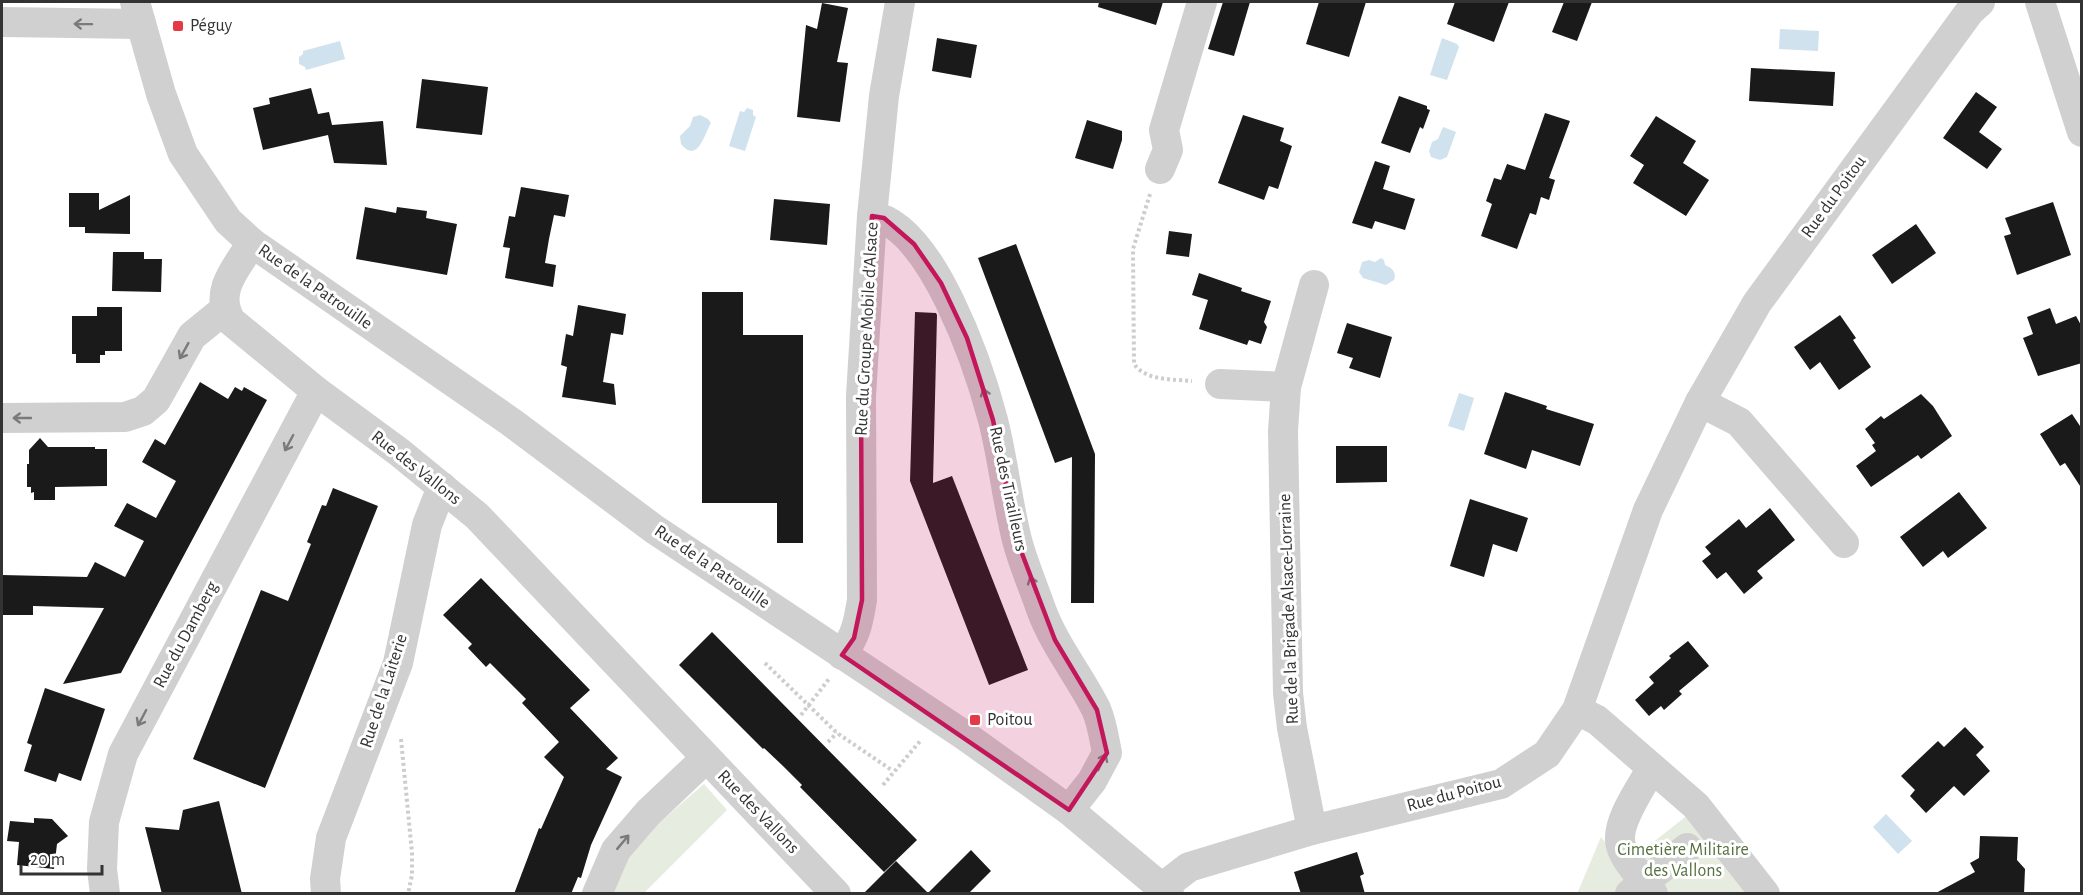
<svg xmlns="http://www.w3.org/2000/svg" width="2083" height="895" font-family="'Alegreya Sans',sans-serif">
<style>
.green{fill:#e6ecdf}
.water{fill:#cfe2ee}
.building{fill:#1a1a1a}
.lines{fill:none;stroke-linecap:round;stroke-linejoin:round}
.path{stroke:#cdcdcd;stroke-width:4;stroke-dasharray:3 3;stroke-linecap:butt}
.minor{stroke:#d0d0d0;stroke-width:30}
.oneway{stroke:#7a7a7a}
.marked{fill:#c2185b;fill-opacity:0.2;stroke:#c2185b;stroke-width:4.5;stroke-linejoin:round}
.poi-dot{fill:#e63946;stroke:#fff;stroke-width:2}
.labels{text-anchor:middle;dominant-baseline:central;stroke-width:6;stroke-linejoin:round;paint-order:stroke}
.poi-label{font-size:18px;fill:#333;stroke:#fff;text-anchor:start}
.street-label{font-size:18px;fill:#333;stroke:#fff}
.park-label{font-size:18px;fill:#56703f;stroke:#fff}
</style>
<rect width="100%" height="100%" fill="#fff"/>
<!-- green -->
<g class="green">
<polygon points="704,784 727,810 644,893 611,894 631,847"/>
<polygon points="1689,814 1749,894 1577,894 1601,837 1623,866"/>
</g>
<!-- water -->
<g class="water">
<polygon points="1780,29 1819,31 1818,51 1779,49"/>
<polygon points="1442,38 1457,44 1459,47 1447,80 1430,75"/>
<polygon points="340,41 345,59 306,70 305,67 299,64 299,57 303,54 303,51"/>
<polygon points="747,108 753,110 753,115 756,117 745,151 729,146 740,111 744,112"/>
<path d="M 700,115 L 708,119 L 711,123 C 705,132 698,165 681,144 L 680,136 L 690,126 L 693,117 Z"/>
<polygon points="1443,127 1456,132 1447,157 1440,160 1431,157 1429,151 1432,142 1438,139"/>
<path d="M 1381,258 L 1384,260 L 1385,265 C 1392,268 1397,272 1394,280 L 1386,285 L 1363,278 L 1359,272 L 1362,262 L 1369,260 L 1375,262 Z"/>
<polygon points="1459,393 1474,398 1464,431 1448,426"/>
<polygon points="1886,814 1912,841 1898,854 1873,827"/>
</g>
<!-- building -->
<g class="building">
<polygon points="1099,2 1163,2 1156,25 1098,7"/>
<polygon points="1223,2 1250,2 1234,56 1208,49"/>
<polygon points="1319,2 1366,2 1349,57 1306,44"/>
<polygon points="1455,2 1509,2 1494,42 1447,24"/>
<polygon points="1564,2 1592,2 1577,41 1552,32"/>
<polygon points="822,3 848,8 837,62 848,63 840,122 797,117 806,25 817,29"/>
<polygon points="937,38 977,45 971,78 932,71"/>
<polygon points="1751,68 1835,72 1833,106 1749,101"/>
<polygon points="422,79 488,87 482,135 416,128"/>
<polygon points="311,88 318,114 329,112 332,125 383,121 387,165 334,163 328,135 263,150 253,108 270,104 269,98"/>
<polygon points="1976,92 1997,107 1979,132 2002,149 1987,169 1943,138"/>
<polygon points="1399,96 1427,106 1427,109 1430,110 1423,129 1420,127 1410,153 1381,143"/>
<polygon points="1545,113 1570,121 1549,178 1555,180 1549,200 1541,197 1536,215 1530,213 1517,249 1481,236 1492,204 1486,201 1494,178 1501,180 1507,164 1525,170"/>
<polygon points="1243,115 1284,128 1280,141 1292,146 1278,189 1269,186 1264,200 1218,183"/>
<polygon points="1656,116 1696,141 1683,163 1709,180 1686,216 1633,183 1644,165 1630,156"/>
<polygon points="1087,120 1122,131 1122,140 1113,169 1075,158"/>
<polygon points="1375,161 1390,166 1383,189 1415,199 1405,230 1375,221 1372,229 1352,223"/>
<polygon points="521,187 569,195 565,217 554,215 549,239 545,263 556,265 553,287 505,278 510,248 503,247 506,232 509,216 515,217"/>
<polygon points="69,193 99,193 99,210 130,195 130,234 85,233 85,227 69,227"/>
<polygon points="774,199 830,204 827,245 770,240"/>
<polygon points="2053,202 2071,255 2017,275 2004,236 2011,234 2005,218"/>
<polygon points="365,207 396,213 397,207 427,211 426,218 457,224 447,275 356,259"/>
<polygon points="1916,224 1936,253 1892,284 1872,255"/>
<polygon points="1169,231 1192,234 1189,257 1166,254"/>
<polygon points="1016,244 1095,454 1094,603 1071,603 1072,457 1055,463 978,258"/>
<polygon points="113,252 144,252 144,259 162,259 161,292 112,291"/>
<polygon points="1199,273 1242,288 1241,291 1271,301 1264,322 1267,327 1261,344 1249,340 1247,345 1199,329 1208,300 1192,295"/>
<polygon points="702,292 743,292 743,335 803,335 803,543 777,543 777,503 702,503"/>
<polygon points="578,305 626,314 623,335 611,333 603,382 614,384 616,405 562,397 567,367 561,365 566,334 573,336"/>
<polygon points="97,307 122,307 122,351 105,351 105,355 100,355 100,363 76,363 76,354 72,354 72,316 97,316"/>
<polygon points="2050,308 2056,324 2076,316 2082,327 2082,363 2038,376 2023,338 2033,334 2027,317"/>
<polygon points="915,312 936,313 937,315 933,483 952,476 1028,670 989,685 910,481"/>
<polygon points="1840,315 1856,338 1853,340 1871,367 1839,390 1820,362 1810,370 1794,347"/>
<polygon points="1347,323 1392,337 1380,378 1349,368 1353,358 1337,353"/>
<polygon points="200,382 228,399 235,387 242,391 244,387 267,400 121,673 63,684 104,608 33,606 33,615 2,615 2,575 87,577 95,562 125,577 144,541 114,526 127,503 156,518 176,481 142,462 155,439 165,445"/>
<polygon points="1505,392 1547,406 1546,409 1594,424 1580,466 1532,450 1526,469 1484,454"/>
<polygon points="1921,394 1933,406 1952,436 1921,459 1918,455 1871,487 1856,466 1876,451 1872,445 1875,443 1865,429 1881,416 1884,419"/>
<polygon points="2072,414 2082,429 2082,489 2065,463 2060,466 2040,434"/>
<polygon points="40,438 48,447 95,447 95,449 107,449 107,486 55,487 55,500 34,500 34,492 31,493 31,487 27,487 27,464 29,464 29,450"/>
<polygon points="1336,446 1387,446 1387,482 1336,483"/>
<polygon points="333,488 378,506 265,788 193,759 261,590 288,601 311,544 307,542 322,505 326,506"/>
<polygon points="1959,492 1987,528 1948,558 1943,551 1923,567 1900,537"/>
<polygon points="1470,499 1528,518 1517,552 1493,544 1484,577 1450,566"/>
<polygon points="1770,508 1795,540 1757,571 1763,578 1744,594 1726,572 1717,579 1702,561 1711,554 1705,547 1739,519 1746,528"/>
<polygon points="481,578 590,690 570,708 618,758 606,769 622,777 591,845 581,878 578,877 571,894 514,894 539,828 541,829 564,777 544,757 559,742 522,703 526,699 490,663 486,667 468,648 472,644 443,615"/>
<polygon points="712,632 917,840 884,872 800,787 802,785 783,766 764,748 763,749 679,665"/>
<polygon points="1688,641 1709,666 1679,691 1682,694 1664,710 1661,706 1649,716 1635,700 1654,683 1649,677 1671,658 1669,656"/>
<polygon points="45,688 105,709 81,781 59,773 56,782 24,771 32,745 27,743"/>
<polygon points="1965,727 1984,747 1976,755 1990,771 1964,796 1954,786 1926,813 1910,796 1915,790 1901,776 1938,741 1944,747"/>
<polygon points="219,801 242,894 162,894 145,827 179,830 183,810"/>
<polygon points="34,818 52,819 68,836 57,844 54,869 17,865 19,842 7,841 10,821 34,823"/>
<polygon points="1980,836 2018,837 2017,860 2025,869 2024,894 1934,894 1975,872 1970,863 1979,858"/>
<polygon points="971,850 991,871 968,894 863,894 896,861 928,893"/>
<polygon points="1357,852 1364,874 1360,876 1365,894 1301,894 1294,872"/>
</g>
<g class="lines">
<!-- path -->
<g class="path">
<path d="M 1150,194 L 1133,249 L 1134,364 C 1146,381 1172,379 1192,381"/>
<polyline points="765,663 837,733 893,771"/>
<polyline points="801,715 829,679"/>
<polyline points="401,739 412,853 412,875 408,894"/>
<polyline points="828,742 837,733"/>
<polyline points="883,785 921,740"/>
</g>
<!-- minor -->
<g class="minor">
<polyline points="135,2 161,94 183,154 228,221 252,243 511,422 654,529 964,735 1069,810 1169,894"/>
<polyline points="2040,2 2082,132"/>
<polyline points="2,22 141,24"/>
<polyline points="1160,169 1168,150 1164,130 1202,2"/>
<path d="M 872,216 C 932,225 979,367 993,420 C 1003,459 1007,500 1017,540 C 1023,563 1033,586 1041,609 C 1054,645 1079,675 1096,709 C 1102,722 1104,738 1107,753 L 1092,781 L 1069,810"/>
<path d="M 252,243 C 236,268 213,292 231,321 L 316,391 L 399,452 L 477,516 L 836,894"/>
<polyline points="1220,384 1286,387"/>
<polyline points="1700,402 1739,422 1844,543"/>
<polyline points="2,418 125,417 143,411 156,400 192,336 224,310"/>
<path d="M 842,655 C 856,635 858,624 862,600 L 861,396 L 872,216 L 884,96 L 900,2"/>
<polyline points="1577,710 1597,720 1696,806 1765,894"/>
<polyline points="1312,830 1292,728 1288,693 1283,431 1286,387 1314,285"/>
<polyline points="1163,887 1189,867 1312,830 1501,784 1547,754 1577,710 1648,510 1700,402 1757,303 1970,11 1980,2"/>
<polyline points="105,894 102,869 104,822 123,754 316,391"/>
<polyline points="326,894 325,879 331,838 398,663 427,525 442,487"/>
<polyline points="597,894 616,850 648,813 706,758"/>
<path d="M 1630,894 L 1644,882 C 1636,871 1625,859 1621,846 C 1614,824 1642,786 1652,768"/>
<polyline points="1653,894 1644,882 1687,848"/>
</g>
</g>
<!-- one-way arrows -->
<defs><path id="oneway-shaft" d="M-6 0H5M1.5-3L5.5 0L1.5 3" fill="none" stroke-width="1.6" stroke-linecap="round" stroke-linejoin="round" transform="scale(1.5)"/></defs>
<g class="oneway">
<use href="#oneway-shaft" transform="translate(83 24) rotate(-179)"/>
<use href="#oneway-shaft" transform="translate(184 351) rotate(119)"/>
<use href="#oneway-shaft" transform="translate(986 397) rotate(-108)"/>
<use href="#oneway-shaft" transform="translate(22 418) rotate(180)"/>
<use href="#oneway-shaft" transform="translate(289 443) rotate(118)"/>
<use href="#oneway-shaft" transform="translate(1033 585) rotate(-110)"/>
<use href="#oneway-shaft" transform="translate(142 718) rotate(118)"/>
<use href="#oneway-shaft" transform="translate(1102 762) rotate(-65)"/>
<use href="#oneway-shaft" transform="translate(623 842) rotate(-50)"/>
</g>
<!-- marked area -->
<path class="marked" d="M 872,216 L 884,218 L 914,244 L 941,283 L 967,338 L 993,420 L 1018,543 L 1055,640 L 1097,710 L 1107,753 L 1069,810 L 842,655 L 854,638 L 862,600 L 861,396 Z"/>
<!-- markers -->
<g class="poi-dot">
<rect x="172" y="20" width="12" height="12" rx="3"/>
<rect x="969" y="714" width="12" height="12" rx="3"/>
</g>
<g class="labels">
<!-- poi labels -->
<g class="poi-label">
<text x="190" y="26">Péguy</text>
<text x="987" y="720">Poitou</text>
</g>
<!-- street labels -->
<g class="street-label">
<text transform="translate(1834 197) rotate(-54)">Rue du Poitou</text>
<text transform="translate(315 287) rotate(35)">Rue de la Patrouille</text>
<text transform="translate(867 329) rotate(-87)">Rue du Groupe Mobile d'Alsace</text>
<text transform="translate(416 468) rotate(38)">Rue des Vallons</text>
<text transform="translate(1008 489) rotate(78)">Rue des Tirailleurs</text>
<text transform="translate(712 567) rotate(34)">Rue de la Patrouille</text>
<text transform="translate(1289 609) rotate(-92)">Rue de la Brigade Alsace-Lorraine</text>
<text transform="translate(186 635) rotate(-62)">Rue du Damberg</text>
<text transform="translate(384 691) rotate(-72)">Rue de la Laiterie</text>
<text transform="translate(1454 794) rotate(-15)">Rue du Poitou</text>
<text transform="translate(758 812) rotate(46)">Rue des Vallons</text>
</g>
<!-- park labels -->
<g class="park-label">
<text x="1683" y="850">Cimetière Militaire<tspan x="1683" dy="21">des Vallons</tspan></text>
</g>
</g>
<!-- border -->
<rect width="2083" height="895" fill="none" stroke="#333333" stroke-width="6"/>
<!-- scale -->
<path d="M21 865v9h81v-9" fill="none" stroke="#333333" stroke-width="3"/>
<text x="30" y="865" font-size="18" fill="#333333" stroke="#ffffff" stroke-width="4.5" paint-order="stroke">20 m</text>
</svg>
